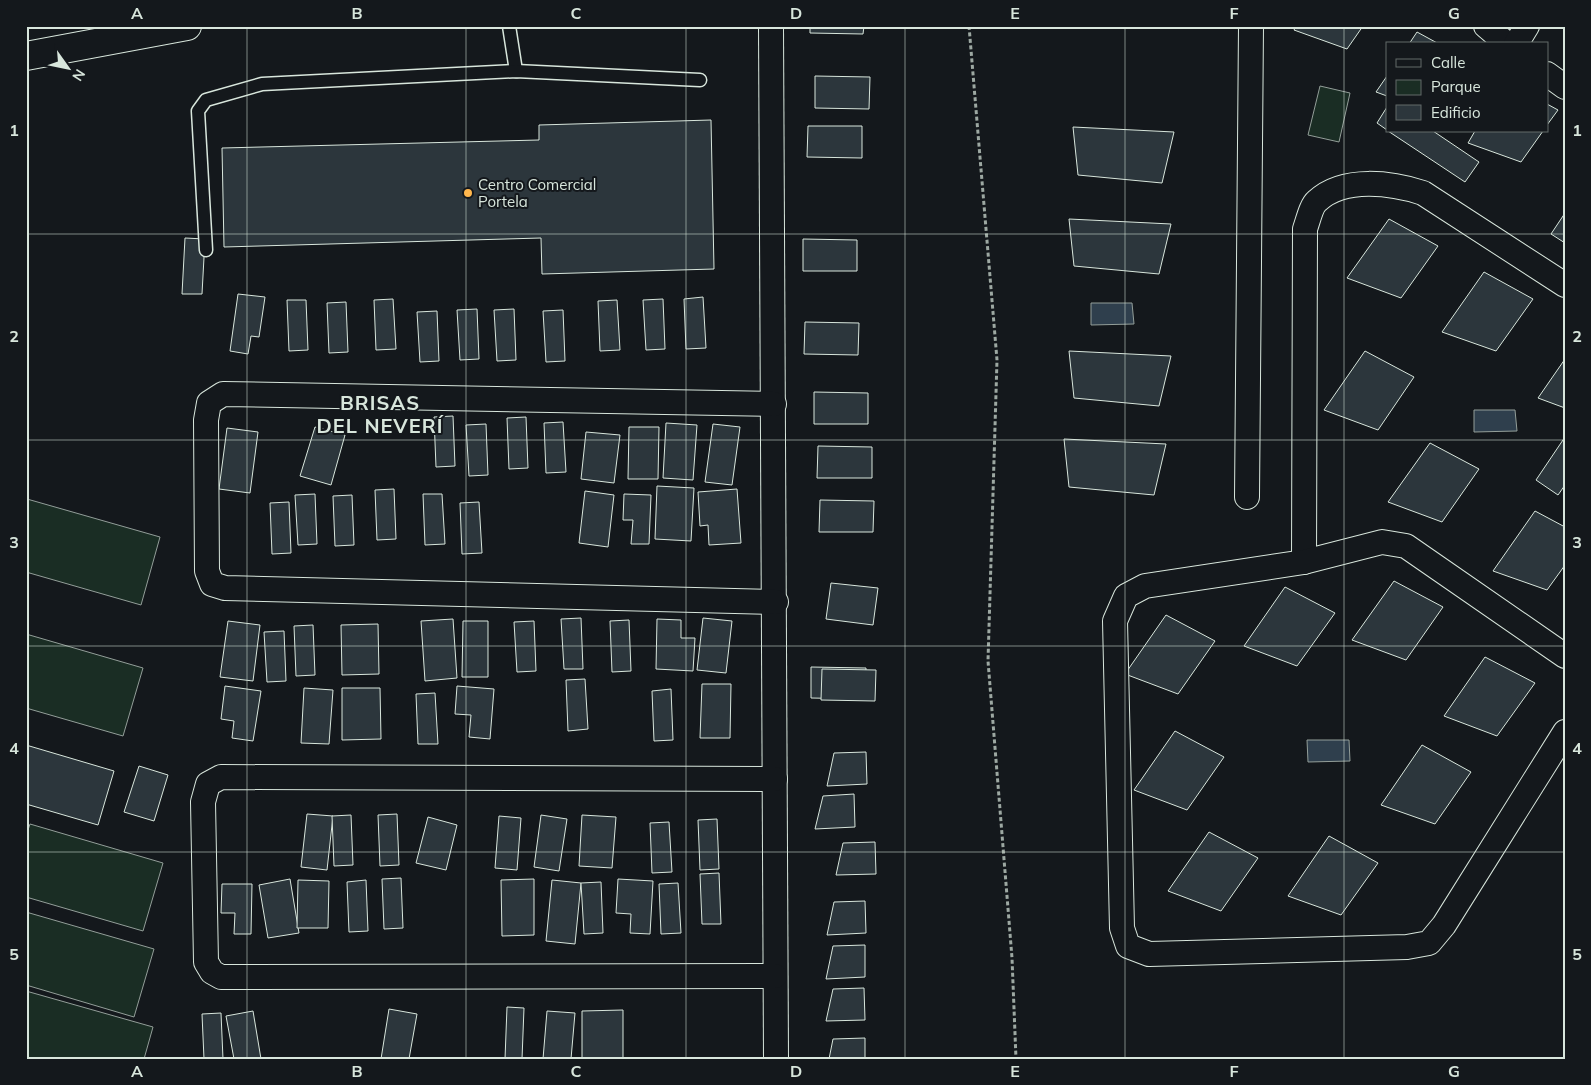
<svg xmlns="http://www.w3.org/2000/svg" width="1591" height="1085" font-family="Mulish,sans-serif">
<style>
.green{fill:#1a2d24;stroke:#939e99}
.water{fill:#2f3f4d;stroke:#939e99}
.building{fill:#2c363c;stroke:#d8e6dc}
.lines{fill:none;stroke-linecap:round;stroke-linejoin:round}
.lane-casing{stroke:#d8e6dc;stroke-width:15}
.street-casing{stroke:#d8e6dc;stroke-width:26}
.secondary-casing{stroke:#d8e6dc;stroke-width:30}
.path{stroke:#9da8a2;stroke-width:3;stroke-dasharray:4 2.5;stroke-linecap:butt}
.lane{stroke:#14181c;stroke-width:12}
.street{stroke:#14181c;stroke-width:24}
.secondary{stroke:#14181c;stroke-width:28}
.grid{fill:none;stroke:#d8e6dc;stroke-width:1;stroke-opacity:0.55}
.poi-dot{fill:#ffb74d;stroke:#14181c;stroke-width:2}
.labels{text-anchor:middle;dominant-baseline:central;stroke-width:4;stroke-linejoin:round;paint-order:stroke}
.poi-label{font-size:15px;fill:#d8e6dc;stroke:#14181c;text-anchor:start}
.district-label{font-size:20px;font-weight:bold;letter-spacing:1px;fill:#d8e6dc;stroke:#14181c}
.neatline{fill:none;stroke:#d8e6dc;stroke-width:2}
.grid-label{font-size:16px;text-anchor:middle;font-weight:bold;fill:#d8e6dc}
</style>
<rect width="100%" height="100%" fill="#14181c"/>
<!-- green -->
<g class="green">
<polygon points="1320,86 1350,93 1339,142 1308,135"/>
<polygon points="27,499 160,537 141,605 26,572"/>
<polygon points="26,634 143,668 123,736 26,708"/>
<polygon points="30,824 163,863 143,931 26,897 26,836"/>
<polygon points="26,912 154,949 134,1017 26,985"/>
<polygon points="26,991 153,1027 144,1059 26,1059"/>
</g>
<!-- water -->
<g class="water">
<polygon points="1091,303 1132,303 1134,324 1091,325"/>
<polygon points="1474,410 1515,410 1517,431 1474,432"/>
<polygon points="1307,740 1349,740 1350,761 1308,762"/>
</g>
<!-- building -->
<g class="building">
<polygon points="810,26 864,26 863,34 810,33"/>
<polygon points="1296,26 1363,26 1347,49 1294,30"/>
<polygon points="1417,32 1439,44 1409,44"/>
<polygon points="815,76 870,77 869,109 815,108"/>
<polygon points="1387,76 1387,96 1376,92"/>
<polygon points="1547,104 1558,110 1547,125"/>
<polygon points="1387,107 1387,130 1377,123"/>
<polygon points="711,120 714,269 542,274 541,238 224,247 222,148 539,140 539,125"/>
<polygon points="808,126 862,126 862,158 807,157"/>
<polygon points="1073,127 1174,132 1162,183 1078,175"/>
<polygon points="1388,131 1433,131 1479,162 1465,182"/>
<polygon points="1475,131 1543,131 1521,162 1468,143"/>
<polygon points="1565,213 1565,243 1551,234"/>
<polygon points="1069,219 1171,224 1159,274 1074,266"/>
<polygon points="1389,219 1438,246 1401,298 1347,278"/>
<polygon points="185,238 205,239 202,294 182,294"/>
<polygon points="803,239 857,240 857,271 803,271"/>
<polygon points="1484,272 1533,299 1496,351 1442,332"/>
<polygon points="238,294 265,297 259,337 251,336 248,354 230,351"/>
<polygon points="703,297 706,348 686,349 684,299"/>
<polygon points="393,299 396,349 376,350 374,300"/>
<polygon points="663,299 665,349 646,350 643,300"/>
<polygon points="287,300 306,300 308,350 289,351"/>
<polygon points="617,300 620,350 600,351 598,301"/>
<polygon points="346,302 348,352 329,353 327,303"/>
<polygon points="477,309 479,359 460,360 457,310"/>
<polygon points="514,309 516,360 497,361 494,310"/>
<polygon points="563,310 565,361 546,362 543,311"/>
<polygon points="437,311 439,361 420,362 417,312"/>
<polygon points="805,322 859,323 858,355 804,354"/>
<polygon points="1069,351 1171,356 1159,406 1074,398"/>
<polygon points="1365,351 1414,377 1378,430 1324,410"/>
<polygon points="1565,359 1565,408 1538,398"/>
<polygon points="814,392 868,393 868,424 814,424"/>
<polygon points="453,416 455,466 436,467 434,417"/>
<polygon points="526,417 528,468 509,469 507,418"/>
<polygon points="563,422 566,472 546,473 544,423"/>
<polygon points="666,423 697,425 693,480 663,478"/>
<polygon points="486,424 488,475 469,476 466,425"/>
<polygon points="713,424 740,427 732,485 705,482"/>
<polygon points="315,427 345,435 331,485 300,476"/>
<polygon points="629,427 659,427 658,479 628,479"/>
<polygon points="227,428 258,432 250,493 219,489"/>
<polygon points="586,432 620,435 614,483 581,479"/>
<polygon points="1565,437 1565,485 1558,495 1536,480"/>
<polygon points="1064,439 1166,444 1154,495 1069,487"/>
<polygon points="1430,443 1479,469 1442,522 1388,502"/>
<polygon points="818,446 872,447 872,478 817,478"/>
<polygon points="657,486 694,488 691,541 655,539"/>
<polygon points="394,489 396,539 377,540 375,490"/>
<polygon points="737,489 741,543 709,545 708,525 700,526 698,492"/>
<polygon points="585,491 614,495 608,547 579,543"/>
<polygon points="315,494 317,544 298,545 295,495"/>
<polygon points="423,494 442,494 445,544 425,545"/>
<polygon points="624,494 651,495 649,544 631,544 633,520 623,520"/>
<polygon points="352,495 354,545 335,546 333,496"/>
<polygon points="820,500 874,501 873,532 819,532"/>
<polygon points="289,502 291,553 272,554 270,503"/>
<polygon points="479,502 482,553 462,554 460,503"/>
<polygon points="1535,511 1565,527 1565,565 1547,590 1493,571"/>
<polygon points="1394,581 1443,607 1406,660 1352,640"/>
<polygon points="831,583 878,588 873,625 826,619"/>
<polygon points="1285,587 1335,613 1297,666 1244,646"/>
<polygon points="1166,615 1215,641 1178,694 1125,674"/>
<polygon points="581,618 583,669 564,669 561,619"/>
<polygon points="703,618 732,621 726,673 697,670"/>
<polygon points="453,619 457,678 425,681 421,621"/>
<polygon points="657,619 681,620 681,638 695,638 693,671 656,669"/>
<polygon points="629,620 631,671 612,672 610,621"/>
<polygon points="228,621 260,625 253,681 220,677"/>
<polygon points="463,621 488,621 488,677 462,677"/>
<polygon points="534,621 536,671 517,672 514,622"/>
<polygon points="378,624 379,674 342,675 341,625"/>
<polygon points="313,625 315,675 296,676 294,626"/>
<polygon points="284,631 286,681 267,682 264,632"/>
<polygon points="1485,657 1535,683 1497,736 1444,716"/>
<polygon points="811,667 866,668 865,699 811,698"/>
<polygon points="822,669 876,670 875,701 821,700"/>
<polygon points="585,679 588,729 568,731 566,680"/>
<polygon points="702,684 731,684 730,738 700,738"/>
<polygon points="225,686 261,691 253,741 232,738 234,721 221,719"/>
<polygon points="457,686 494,689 490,739 469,737 471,715 455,714"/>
<polygon points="304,688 333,690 329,744 301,743"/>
<polygon points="342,688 380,688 381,739 342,740"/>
<polygon points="671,689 673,740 654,741 652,691"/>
<polygon points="435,693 438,744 418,744 416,694"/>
<polygon points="1175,731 1224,757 1187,810 1134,790"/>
<polygon points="26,745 114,771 98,825 26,804"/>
<polygon points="1422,745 1471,772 1435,824 1381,805"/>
<polygon points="866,752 867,784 827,786 834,753"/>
<polygon points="139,766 168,775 154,821 124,812"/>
<polygon points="854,794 855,827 815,829 823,796"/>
<polygon points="307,814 333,816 327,870 301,867"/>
<polygon points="397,814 399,865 380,866 378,815"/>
<polygon points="351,815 353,865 334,866 332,816"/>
<polygon points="541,815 567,819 559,871 534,867"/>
<polygon points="582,815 616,817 612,868 579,866"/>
<polygon points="499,816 521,818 517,870 495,868"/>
<polygon points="428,817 457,825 446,870 416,863"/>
<polygon points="717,819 719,869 700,870 698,820"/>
<polygon points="669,822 672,872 652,873 650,823"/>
<polygon points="1209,832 1258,858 1221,911 1168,891"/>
<polygon points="1329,836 1378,863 1341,915 1288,896"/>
<polygon points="875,842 876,874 836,875 843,843"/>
<polygon points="719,873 721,924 702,924 700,874"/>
<polygon points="401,878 403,928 384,929 382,879"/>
<polygon points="290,879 299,933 268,938 259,885"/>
<polygon points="534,879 534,935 502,936 501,880"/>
<polygon points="618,879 653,881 650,934 630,933 631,914 616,913"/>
<polygon points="298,880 329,881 328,928 297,928"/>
<polygon points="366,880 368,931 349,932 347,882"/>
<polygon points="552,880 581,883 575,944 546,941"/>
<polygon points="601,882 603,933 584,934 581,883"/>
<polygon points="678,883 681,933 661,934 659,884"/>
<polygon points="222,884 252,884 251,934 234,934 235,913 221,913"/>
<polygon points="865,901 866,933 827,935 834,902"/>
<polygon points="865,945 865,977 826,979 833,946"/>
<polygon points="864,988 865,1020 826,1021 833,989"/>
<polygon points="507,1007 524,1008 522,1059 505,1059"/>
<polygon points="389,1009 417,1014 409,1059 381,1059"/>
<polygon points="623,1010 623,1059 582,1059 582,1011"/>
<polygon points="253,1011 261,1059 234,1059 226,1016"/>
<polygon points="547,1011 575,1013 571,1059 543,1059"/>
<polygon points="221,1013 223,1059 204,1059 202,1014"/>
<polygon points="865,1038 865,1059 829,1059 833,1039"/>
</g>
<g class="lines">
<!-- lane casing -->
<g class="lane-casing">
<g id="lane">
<polyline points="509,26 516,71"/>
<polyline points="206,250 198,111 206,100 262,84 516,71 700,80"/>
</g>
</g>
<!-- street casing -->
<g class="street-casing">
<g id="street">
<polyline points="771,26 776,1059"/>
<polyline points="1486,26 1507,44"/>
<polyline points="1516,44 1527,26"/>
<polyline points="1547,74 1565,87"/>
<polyline points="774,404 223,394 209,403 206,420 207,571 212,584 225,588 776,602"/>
<polyline points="1247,497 1251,26"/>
<path d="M 1304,562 L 1305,229 C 1308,221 1311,206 1317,201 C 1344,176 1392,183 1423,193 L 1565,285"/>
<polyline points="1565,656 1406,546 1382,542 1304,562 1145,586 1126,596 1115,621 1122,928 1128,946 1149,954 1407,947 1429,943 1444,925 1565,732"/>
<polyline points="775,976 221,977 212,972 206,962 203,802 208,784 221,777 775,779"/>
</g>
</g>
<!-- secondary casing -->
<g class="secondary-casing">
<polyline id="secondary" points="26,56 187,26"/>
</g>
<!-- path -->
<polyline class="path" points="969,26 997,360 988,661 1012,958 1016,1059"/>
<!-- lane -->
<use href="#lane" class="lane"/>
<!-- street -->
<use href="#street" class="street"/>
<!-- secondary -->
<use href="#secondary" class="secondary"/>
</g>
<!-- grid -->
<path class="grid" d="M 247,26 L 247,1059M 466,26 L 466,1059M 686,26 L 686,1059M 905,26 L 905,1059M 1125,26 L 1125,1059M 1344,26 L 1344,1059M 26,234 L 1565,234M 26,440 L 1565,440M 26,646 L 1565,646M 26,852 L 1565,852"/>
<!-- markers -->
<circle class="poi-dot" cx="468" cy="193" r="5"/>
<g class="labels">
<!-- poi labels -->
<g class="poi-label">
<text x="478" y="184">Centro Comercial<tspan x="478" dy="17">Portela</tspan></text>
</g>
<!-- district labels -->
<g class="district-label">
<text x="380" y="402">BRISAS<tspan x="380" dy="23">DEL NEVERÍ</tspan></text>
</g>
</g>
<!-- border -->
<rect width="1591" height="1085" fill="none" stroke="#14181c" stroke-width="55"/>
<!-- legend -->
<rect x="1386" y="42" width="162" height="90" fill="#14181c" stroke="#626a69"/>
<rect x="1396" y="59" width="25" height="8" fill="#14181c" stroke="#626a69"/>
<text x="1431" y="68" font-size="15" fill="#d8e6dc">Calle</text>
<rect x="1396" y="80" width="25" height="15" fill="#1a2d24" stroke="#626a69"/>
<text x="1431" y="92" font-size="15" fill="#d8e6dc">Parque</text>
<rect x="1396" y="105" width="25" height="15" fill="#2c363c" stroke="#626a69"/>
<text x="1431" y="118" font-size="15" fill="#d8e6dc">Edificio</text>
<!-- north arrow -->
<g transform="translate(68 68) rotate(123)" stroke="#14181c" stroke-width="4" paint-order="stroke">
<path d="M0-4L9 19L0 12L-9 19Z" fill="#d8e6dc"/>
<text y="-8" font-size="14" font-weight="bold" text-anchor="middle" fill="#d8e6dc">N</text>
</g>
<rect x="28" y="28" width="1536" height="1030" class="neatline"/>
<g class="grid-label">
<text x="137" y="19">A</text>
<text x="357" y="19">B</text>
<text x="576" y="19">C</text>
<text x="796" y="19">D</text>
<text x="1015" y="19">E</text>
<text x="1234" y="19">F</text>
<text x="1454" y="19">G</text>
<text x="14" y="136">1</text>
<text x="1577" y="136">1</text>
<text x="14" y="342">2</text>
<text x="1577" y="342">2</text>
<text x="14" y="548">3</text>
<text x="1577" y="548">3</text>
<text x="14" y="754">4</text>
<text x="1577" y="754">4</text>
<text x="14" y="960">5</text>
<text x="1577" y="960">5</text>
<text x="137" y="1077">A</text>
<text x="357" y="1077">B</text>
<text x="576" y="1077">C</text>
<text x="796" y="1077">D</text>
<text x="1015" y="1077">E</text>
<text x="1234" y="1077">F</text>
<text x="1454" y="1077">G</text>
</g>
</svg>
